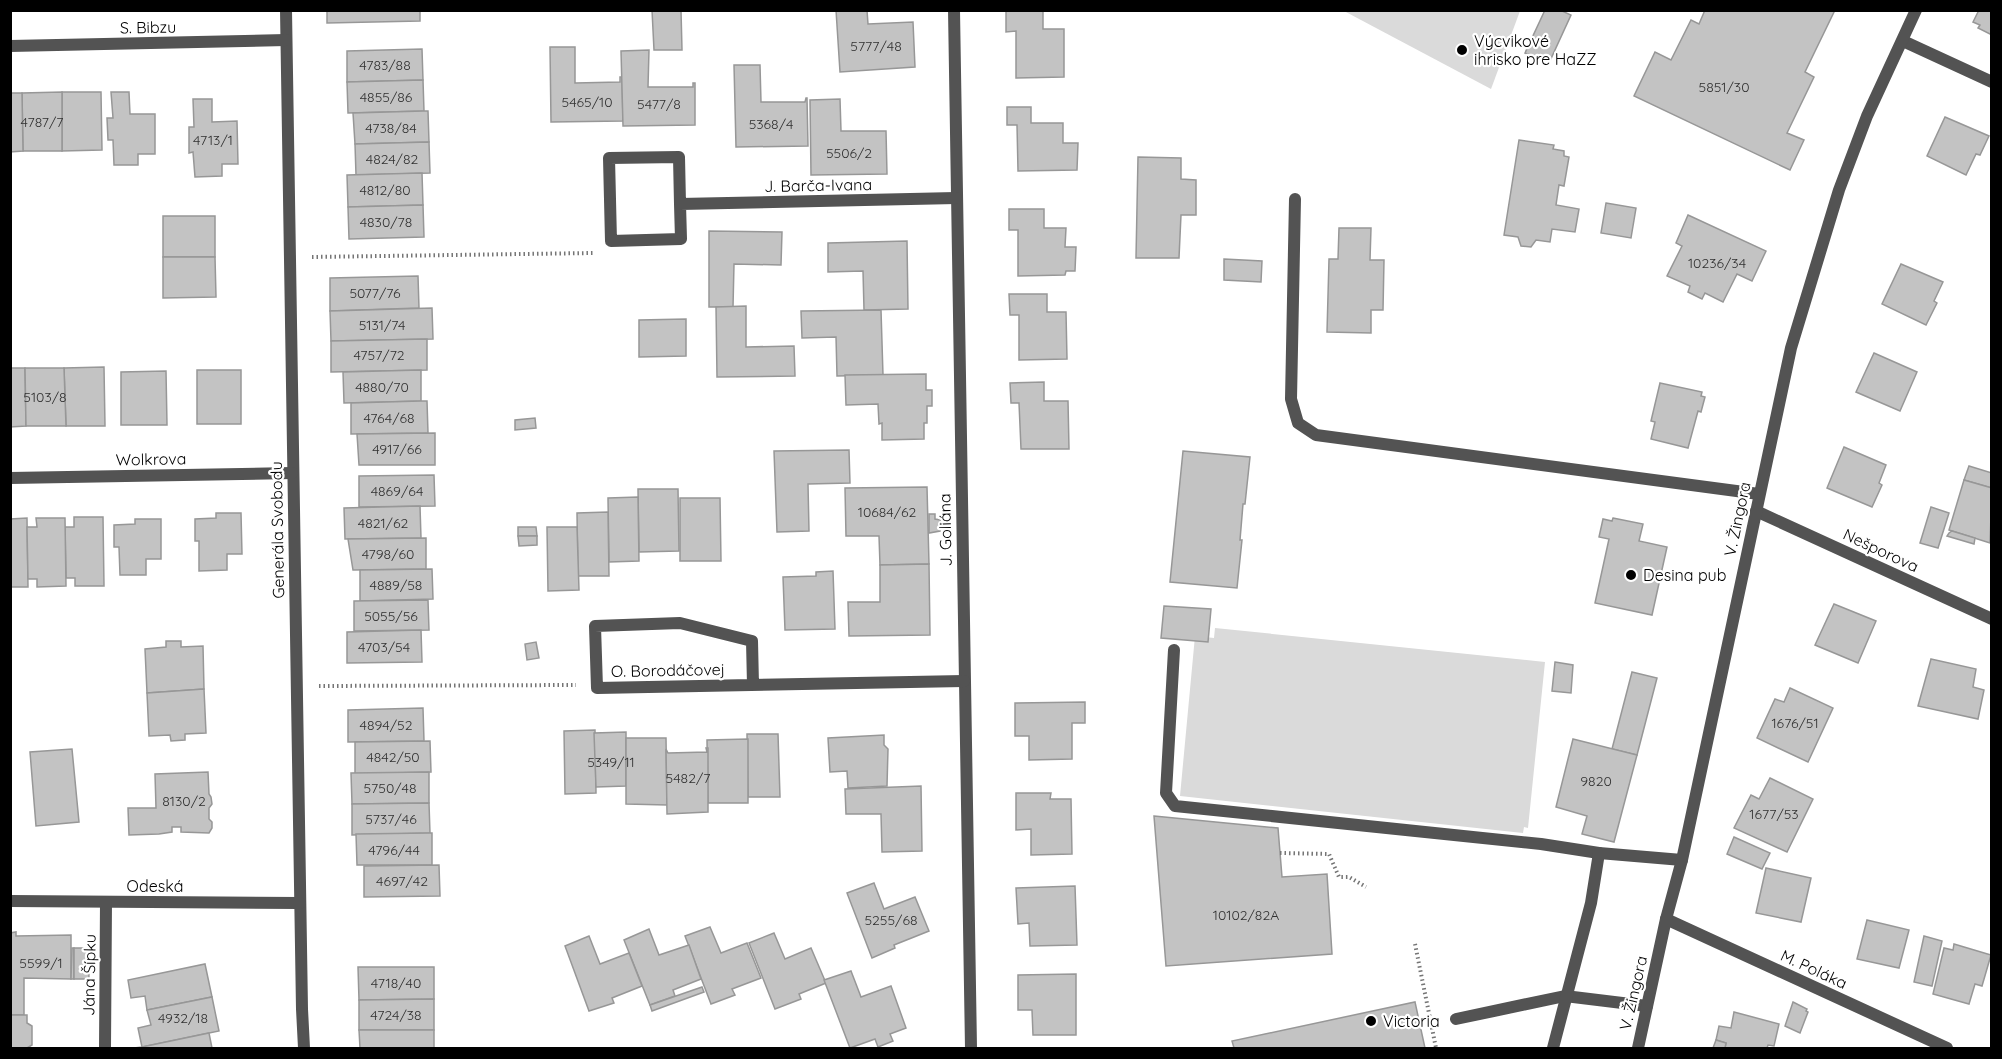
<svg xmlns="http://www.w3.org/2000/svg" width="2002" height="1059" font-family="Quicksand,sans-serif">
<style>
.green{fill:#dadada}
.building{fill:#c3c3c3;stroke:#979797;stroke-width:1.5}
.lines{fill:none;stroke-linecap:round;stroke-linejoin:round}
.path{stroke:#757575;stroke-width:4;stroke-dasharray:1.5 3;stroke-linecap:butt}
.lane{stroke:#535353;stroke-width:12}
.street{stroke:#535353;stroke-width:12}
.poi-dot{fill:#000;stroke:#fff;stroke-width:2}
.labels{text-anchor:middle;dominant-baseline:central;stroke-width:4.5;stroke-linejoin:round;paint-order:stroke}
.number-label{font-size:14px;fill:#313131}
.street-label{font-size:16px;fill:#000;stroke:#fff}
.poi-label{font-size:16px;fill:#000;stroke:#fff;text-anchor:start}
</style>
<rect width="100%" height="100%" fill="#fff"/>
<!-- green -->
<g class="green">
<polygon points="1344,11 1520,11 1491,89"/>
<polygon points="1215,628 1545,662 1528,828 1524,827 1523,833 1180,796 1195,636 1214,638"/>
</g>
<!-- building -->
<g class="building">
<polygon points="327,10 420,10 420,21 327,23"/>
<polygon points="652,10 681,10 682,50 654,50"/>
<polygon points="836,10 867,10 868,24 913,22 915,67 840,72"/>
<polygon points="1006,10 1043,10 1043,29 1064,29 1064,77 1016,78 1016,31 1006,32"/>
<polygon points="1545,10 1560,10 1571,15 1549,63 1525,53"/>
<polygon points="1705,10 1835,10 1805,72 1814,77 1787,133 1804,140 1790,170 1634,96 1655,52 1671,60 1691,20 1699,24"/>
<polygon points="1992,10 1992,35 1978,28 1980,25 1973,22 1979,10"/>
<polygon points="550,47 575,47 575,83 620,82 620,77 622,77 623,121 551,122"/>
<polygon points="422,49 423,80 347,82 347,51"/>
<polygon points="649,50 648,87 693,87 693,83 695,83 695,125 623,126 621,51"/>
<polygon points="734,65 760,65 761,102 805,102 806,98 807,98 808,146 736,147"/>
<polygon points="423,80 424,111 348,113 347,82"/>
<polygon points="62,92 101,92 102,150 62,151"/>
<polygon points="62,92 62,151 23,151 22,93"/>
<polygon points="111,92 129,92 130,114 155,114 155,154 138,154 138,165 114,165 113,140 108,140 107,118 113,118"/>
<polygon points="10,93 22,93 23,151 10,152"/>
<polygon points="193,99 212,99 212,122 237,121 238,164 222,164 222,176 195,177 193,152 189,153 189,127 194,127"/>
<polygon points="840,99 841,131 886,131 887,174 811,175 810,100"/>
<polygon points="1007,107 1031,107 1031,123 1063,123 1063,143 1078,143 1077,170 1018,171 1017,125 1007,125"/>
<polygon points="424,111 428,111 429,142 355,144 353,113"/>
<polygon points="1945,117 1989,136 1980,155 1976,154 1966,175 1927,156"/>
<polygon points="1519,140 1554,145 1553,149 1564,151 1564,156 1569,157 1564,186 1559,185 1556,205 1579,209 1575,232 1552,229 1550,242 1536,240 1531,247 1521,246 1518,237 1504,235"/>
<polygon points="429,142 430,173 356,175 355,144"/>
<polygon points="1138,157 1181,158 1181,179 1196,180 1196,215 1181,215 1179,258 1136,258"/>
<polygon points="422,173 423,205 348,207 347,175"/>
<polygon points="1606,203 1636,208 1631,238 1601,233"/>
<polygon points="423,205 424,237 349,239 348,207"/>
<polygon points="1009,209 1044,209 1044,228 1066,228 1065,247 1076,247 1075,271 1066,271 1065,275 1018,276 1018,230 1009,230"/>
<polygon points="1688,215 1766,251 1752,281 1737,274 1723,302 1705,293 1702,299 1688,292 1690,286 1667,276 1682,246 1676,243"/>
<rect x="163" y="216" width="52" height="41"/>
<polygon points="1339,228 1371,228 1370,260 1384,260 1383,310 1371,310 1371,333 1327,332 1329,259 1338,259"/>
<polygon points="709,231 782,232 781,265 734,264 733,307 709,307"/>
<polygon points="907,241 908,309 864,310 863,271 828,272 828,243"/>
<polygon points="163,257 215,257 216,297 163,298"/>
<polygon points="1224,259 1262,261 1261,282 1224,280"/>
<polygon points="1901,264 1943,282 1934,301 1937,303 1926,325 1882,304"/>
<polygon points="418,276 419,308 330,311 330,278"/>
<polygon points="1009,294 1047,294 1047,312 1066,312 1067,359 1019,360 1019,315 1010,315"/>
<polygon points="746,306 746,347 794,346 795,376 717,377 716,307"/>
<polygon points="432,308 433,339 331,341 330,311"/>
<polygon points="881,310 883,375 837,376 836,337 802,338 801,311"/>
<polygon points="686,319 686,356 639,357 639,320"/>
<polygon points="427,339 427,370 331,372 331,341"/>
<polygon points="1874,353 1917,372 1900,411 1856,392"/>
<polygon points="104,367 105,426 66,426 64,368"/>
<polygon points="10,368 25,368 26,426 10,427"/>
<polygon points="25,368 64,368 66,426 26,426"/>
<rect x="197" y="370" width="44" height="54"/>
<polygon points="421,370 421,401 344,403 343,372"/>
<polygon points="166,371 167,425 121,425 121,372"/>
<polygon points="926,374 926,390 932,390 932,406 927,406 927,423 924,423 924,439 882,440 882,423 879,424 878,404 846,405 845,375"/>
<polygon points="1044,382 1044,401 1068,401 1069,449 1021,449 1019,403 1011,403 1010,383"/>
<polygon points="1660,383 1702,392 1701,396 1705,397 1701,412 1698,411 1688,448 1651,439 1655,422 1651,421"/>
<polygon points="421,401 427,401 428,433 351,434 351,403"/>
<polygon points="535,418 536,428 515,430 515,420"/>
<polygon points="435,433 435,465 359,465 357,434"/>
<polygon points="1844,447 1886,465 1879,483 1882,485 1872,507 1827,488"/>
<polygon points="849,450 850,483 808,484 809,531 777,532 774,451"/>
<polygon points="1183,451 1250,457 1245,504 1243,504 1240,540 1242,540 1237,588 1170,582"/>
<polygon points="1969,466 1992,473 1992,488 1964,480"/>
<polygon points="434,475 435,506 359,507 359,476"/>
<polygon points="1964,480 1992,488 1990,543 1949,530"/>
<polygon points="927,487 929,564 880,565 879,536 846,536 845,488"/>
<polygon points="638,489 678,489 679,551 639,552"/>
<polygon points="638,497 639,561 609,562 608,498"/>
<polygon points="680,498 720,498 721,561 680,561"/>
<polygon points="420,506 421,538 345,539 344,508"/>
<polygon points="1931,507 1949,513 1938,548 1920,543"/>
<polygon points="608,512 609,576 578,576 577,513"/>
<polygon points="216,513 241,513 242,554 227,554 227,570 199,571 199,541 195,541 195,519 216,518"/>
<polygon points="929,514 935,514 935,519 941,520 940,531 929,533"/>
<polygon points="74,517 103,517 104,586 75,586 75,578 66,578 65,527 74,527"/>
<polygon points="27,518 28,587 10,587 10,519"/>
<polygon points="36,518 65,518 66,586 37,587 37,579 28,579 27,527 37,527"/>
<polygon points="1613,518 1643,524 1639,541 1667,547 1652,615 1595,603 1609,539 1599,537 1603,519 1612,521"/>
<polygon points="135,519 161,519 161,559 146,559 146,575 120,575 119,547 114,547 114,525 135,524"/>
<polygon points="518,527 536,527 537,536 518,536"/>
<polygon points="547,527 577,527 579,590 548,591"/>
<polygon points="1952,531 1975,538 1974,544 1947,536 1949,533"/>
<polygon points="518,536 537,536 537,545 519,546"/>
<polygon points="426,538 426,569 353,570 348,539"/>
<polygon points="929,564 930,635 849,636 848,602 880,602 880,565"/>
<polygon points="432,569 433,599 360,601 360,570"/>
<polygon points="833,571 835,629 785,630 783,577 816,576 816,572"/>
<polygon points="428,600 429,630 354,631 354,601"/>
<polygon points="1834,604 1876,621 1858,663 1815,645"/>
<polygon points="1164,606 1211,609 1208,642 1161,638"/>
<polygon points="421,630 422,662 347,663 347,632"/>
<polygon points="166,641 181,641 181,647 203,646 204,689 147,693 145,649 166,647"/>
<polygon points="536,642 539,658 527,660 525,644"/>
<polygon points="1931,659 1976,669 1973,687 1984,690 1978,719 1918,706"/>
<polygon points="1555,662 1573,665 1571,693 1552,691"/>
<polygon points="1632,672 1657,678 1637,755 1612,749"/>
<polygon points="1790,688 1833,708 1808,762 1757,738 1775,699 1784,702"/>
<polygon points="204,689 206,733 185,734 185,740 171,741 170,735 149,736 147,693"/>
<polygon points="1085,702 1085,723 1072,723 1072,759 1029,760 1029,736 1015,736 1015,703"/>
<polygon points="423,708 424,741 348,742 348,710"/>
<polygon points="595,730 596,793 565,794 564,731"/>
<polygon points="626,732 626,786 596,787 594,733"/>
<polygon points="747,734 778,734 780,797 748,797"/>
<polygon points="884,735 884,745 888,749 887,786 848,788 847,771 830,772 828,738"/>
<polygon points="626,738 666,738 667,805 626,804"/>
<polygon points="748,739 748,803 708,803 707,740"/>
<polygon points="1573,739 1637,755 1614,842 1582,834 1587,816 1556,807"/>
<polygon points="430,741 431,772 355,774 355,742"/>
<polygon points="706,748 708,748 708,812 667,814 666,749 668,753 707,752"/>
<polygon points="72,749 79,822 36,826 30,752"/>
<polygon points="208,772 209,794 211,797 212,804 209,808 209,819 212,822 212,828 209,833 181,832 181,827 172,827 172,832 159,834 129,835 128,808 156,808 155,774"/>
<polygon points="429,772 429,803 352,804 351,773"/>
<polygon points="1770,778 1813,799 1787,852 1734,828 1751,795 1759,799"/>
<polygon points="921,786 922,851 882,852 881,814 846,814 845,789"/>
<polygon points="1016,793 1051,793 1050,799 1071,799 1072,854 1031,855 1031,829 1016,830"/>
<polygon points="429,803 430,833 352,835 352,804"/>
<polygon points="1154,816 1278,828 1282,877 1327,874 1332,954 1166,966"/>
<polygon points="430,833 432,833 432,865 357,865 356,834"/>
<polygon points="1734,837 1770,853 1762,869 1727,854"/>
<polygon points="439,865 440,896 364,897 364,866"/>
<polygon points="1766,868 1811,878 1801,922 1756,913"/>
<polygon points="874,883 884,909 915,897 929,931 894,945 895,948 872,958 847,893"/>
<polygon points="1075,886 1077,945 1030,946 1029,923 1018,924 1016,888"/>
<polygon points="1867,920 1909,930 1899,968 1857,959"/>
<polygon points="710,927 721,953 747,943 761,978 732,989 735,995 711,1004 685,936"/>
<polygon points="649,929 659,955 689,945 701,979 673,990 675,996 650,1005 624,940"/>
<polygon points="16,932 16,936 71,935 71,979 24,978 24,1015 10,1015 10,933"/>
<polygon points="774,933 785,959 811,948 826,983 799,994 801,999 775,1009 749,943"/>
<polygon points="589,936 600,964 629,953 642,986 612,998 614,1003 589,1011 565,946"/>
<polygon points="1924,936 1942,941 1932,986 1914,982"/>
<polygon points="1954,944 1991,955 1982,986 1975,984 1969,1004 1933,994 1944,948 1953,950"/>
<polygon points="72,948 74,948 74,979 71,979"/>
<polygon points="74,948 88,948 89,979 74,979"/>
<polygon points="205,964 212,997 147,1010 145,996 131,998 128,980"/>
<polygon points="358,967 434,967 434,999 359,1000"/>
<polygon points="851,971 861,997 891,986 906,1028 890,1034 893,1041 878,1047 875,1039 850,1048 824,980"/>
<polygon points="1076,974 1076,1035 1033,1035 1032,1010 1018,1010 1018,975"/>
<polygon points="702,987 704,992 652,1011 650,1005"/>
<polygon points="212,997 219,1031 142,1047 138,1028 151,1025 147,1010"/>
<polygon points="434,999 434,1030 359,1030 359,1000"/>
<polygon points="1415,1002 1425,1048 1234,1048 1232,1041"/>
<polygon points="1793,1002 1807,1009 1806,1011 1808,1012 1800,1033 1785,1026"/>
<polygon points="1734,1012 1779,1024 1774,1046 1768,1045 1767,1048 1725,1048 1726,1043 1716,1040 1719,1026 1731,1028"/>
<polygon points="10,1015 27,1015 27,1023 32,1026 32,1045 27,1048 10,1048"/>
<polygon points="359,1030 434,1030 434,1048 360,1048"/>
<polygon points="209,1033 212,1048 134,1048 142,1047"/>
<polygon points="1716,1040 1726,1043 1725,1048 1713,1048"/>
</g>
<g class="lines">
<!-- path -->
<g class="path">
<polyline points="312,257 593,253"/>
<polyline points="319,686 576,685"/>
<polyline points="1280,853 1329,854 1339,877 1349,877 1366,887"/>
<polyline points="1415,944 1436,1048"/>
</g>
<!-- lane -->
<g class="lane">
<polyline points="1174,650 1166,793 1175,806 1541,844 1599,853"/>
<polyline points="1456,1019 1565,996 1647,1006"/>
<polyline points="1553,1048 1591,903 1599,853 1682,860"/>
</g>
<!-- street -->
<g class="street">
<polyline points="286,10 302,1009 304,1048"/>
<polyline points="954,10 971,1048"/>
<polyline points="1903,41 1992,82"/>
<polyline points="10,46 286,40"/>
<polyline points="1295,199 1291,399 1298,423 1316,435 1759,494"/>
<polyline points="680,204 679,157 609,158 611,241 681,239 680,204 956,198"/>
<polyline points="10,478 292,473"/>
<polyline points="1756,511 1992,619"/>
<polyline points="753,685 752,641 680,623 595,626 597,688 964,681"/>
<polyline points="10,901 300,903"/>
<polyline points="1666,919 1947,1048"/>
<polyline points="105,1048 106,902"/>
<polyline points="1638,1048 1666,919 1682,860 1791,348 1839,190 1867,116 1916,10"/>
</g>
</g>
<!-- markers -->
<g class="poi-dot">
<circle cx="1462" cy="50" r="6"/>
<circle cx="1631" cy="575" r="6"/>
<circle cx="1371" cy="1021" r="6"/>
</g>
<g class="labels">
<!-- number labels -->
<g class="number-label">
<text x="876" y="46">5777/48</text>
<text x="385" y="65">4783/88</text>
<text x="1724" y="87">5851/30</text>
<text x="386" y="97">4855/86</text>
<text x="587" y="102">5465/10</text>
<text x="659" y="104">5477/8</text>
<text x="42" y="122">4787/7</text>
<text x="771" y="124">5368/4</text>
<text x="391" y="128">4738/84</text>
<text x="213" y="140">4713/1</text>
<text x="849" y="153">5506/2</text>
<text x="392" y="159">4824/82</text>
<text x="385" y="190">4812/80</text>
<text x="386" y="222">4830/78</text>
<text x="1717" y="263">10236/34</text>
<text x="375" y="293">5077/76</text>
<text x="382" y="325">5131/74</text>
<text x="379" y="355">4757/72</text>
<text x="382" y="387">4880/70</text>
<text x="45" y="397">5103/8</text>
<text x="389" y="418">4764/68</text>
<text x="397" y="449">4917/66</text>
<text x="397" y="491">4869/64</text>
<text x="887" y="512">10684/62</text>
<text x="383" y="523">4821/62</text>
<text x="388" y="554">4798/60</text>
<text x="396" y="585">4889/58</text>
<text x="391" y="616">5055/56</text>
<text x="384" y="647">4703/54</text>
<text x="1795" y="723">1676/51</text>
<text x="386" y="725">4894/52</text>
<text x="393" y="757">4842/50</text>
<text x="611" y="762">5349/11</text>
<text x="688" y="778">5482/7</text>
<text x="1596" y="781">9820</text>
<text x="390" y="788">5750/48</text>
<text x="184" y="801">8130/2</text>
<text x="1774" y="814">1677/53</text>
<text x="391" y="819">5737/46</text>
<text x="394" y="850">4796/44</text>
<text x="402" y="881">4697/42</text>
<text x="1246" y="915">10102/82A</text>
<text x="891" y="920">5255/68</text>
<text x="41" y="963">5599/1</text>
<text x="396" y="983">4718/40</text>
<text x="396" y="1015">4724/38</text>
<text x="183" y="1018">4932/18</text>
</g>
<!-- street labels -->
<g class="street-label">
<text transform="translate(148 27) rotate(-1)">S. Bibzu</text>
<text transform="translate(818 185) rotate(-1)">J. Barča-Ivana</text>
<text transform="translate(151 459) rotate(-1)">Wolkrova</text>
<text transform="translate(1737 519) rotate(-78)">V. Žingora</text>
<text transform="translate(277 530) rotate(-91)">Generála Svobodu</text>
<text transform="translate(945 530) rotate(-91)">J. Goliána</text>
<text transform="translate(1881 550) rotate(25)">Nešporova</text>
<text transform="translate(668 670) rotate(-1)">O. Borodáčovej</text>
<text x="155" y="886">Odeská</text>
<text transform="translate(1814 969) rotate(25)">M. Poláka</text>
<text transform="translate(89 975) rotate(-89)">Jána Šípku</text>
<text transform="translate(1633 993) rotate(-77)">V. Žingora</text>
</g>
<!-- poi labels -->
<g class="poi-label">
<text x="1474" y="41">Výcvikové<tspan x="1474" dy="18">ihrisko pre HaZZ</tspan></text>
<text x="1643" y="575">Desina pub</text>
<text x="1383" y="1021">Victoria</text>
</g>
</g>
<!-- border -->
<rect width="2002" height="1059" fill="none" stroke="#000000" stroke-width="24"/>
</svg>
